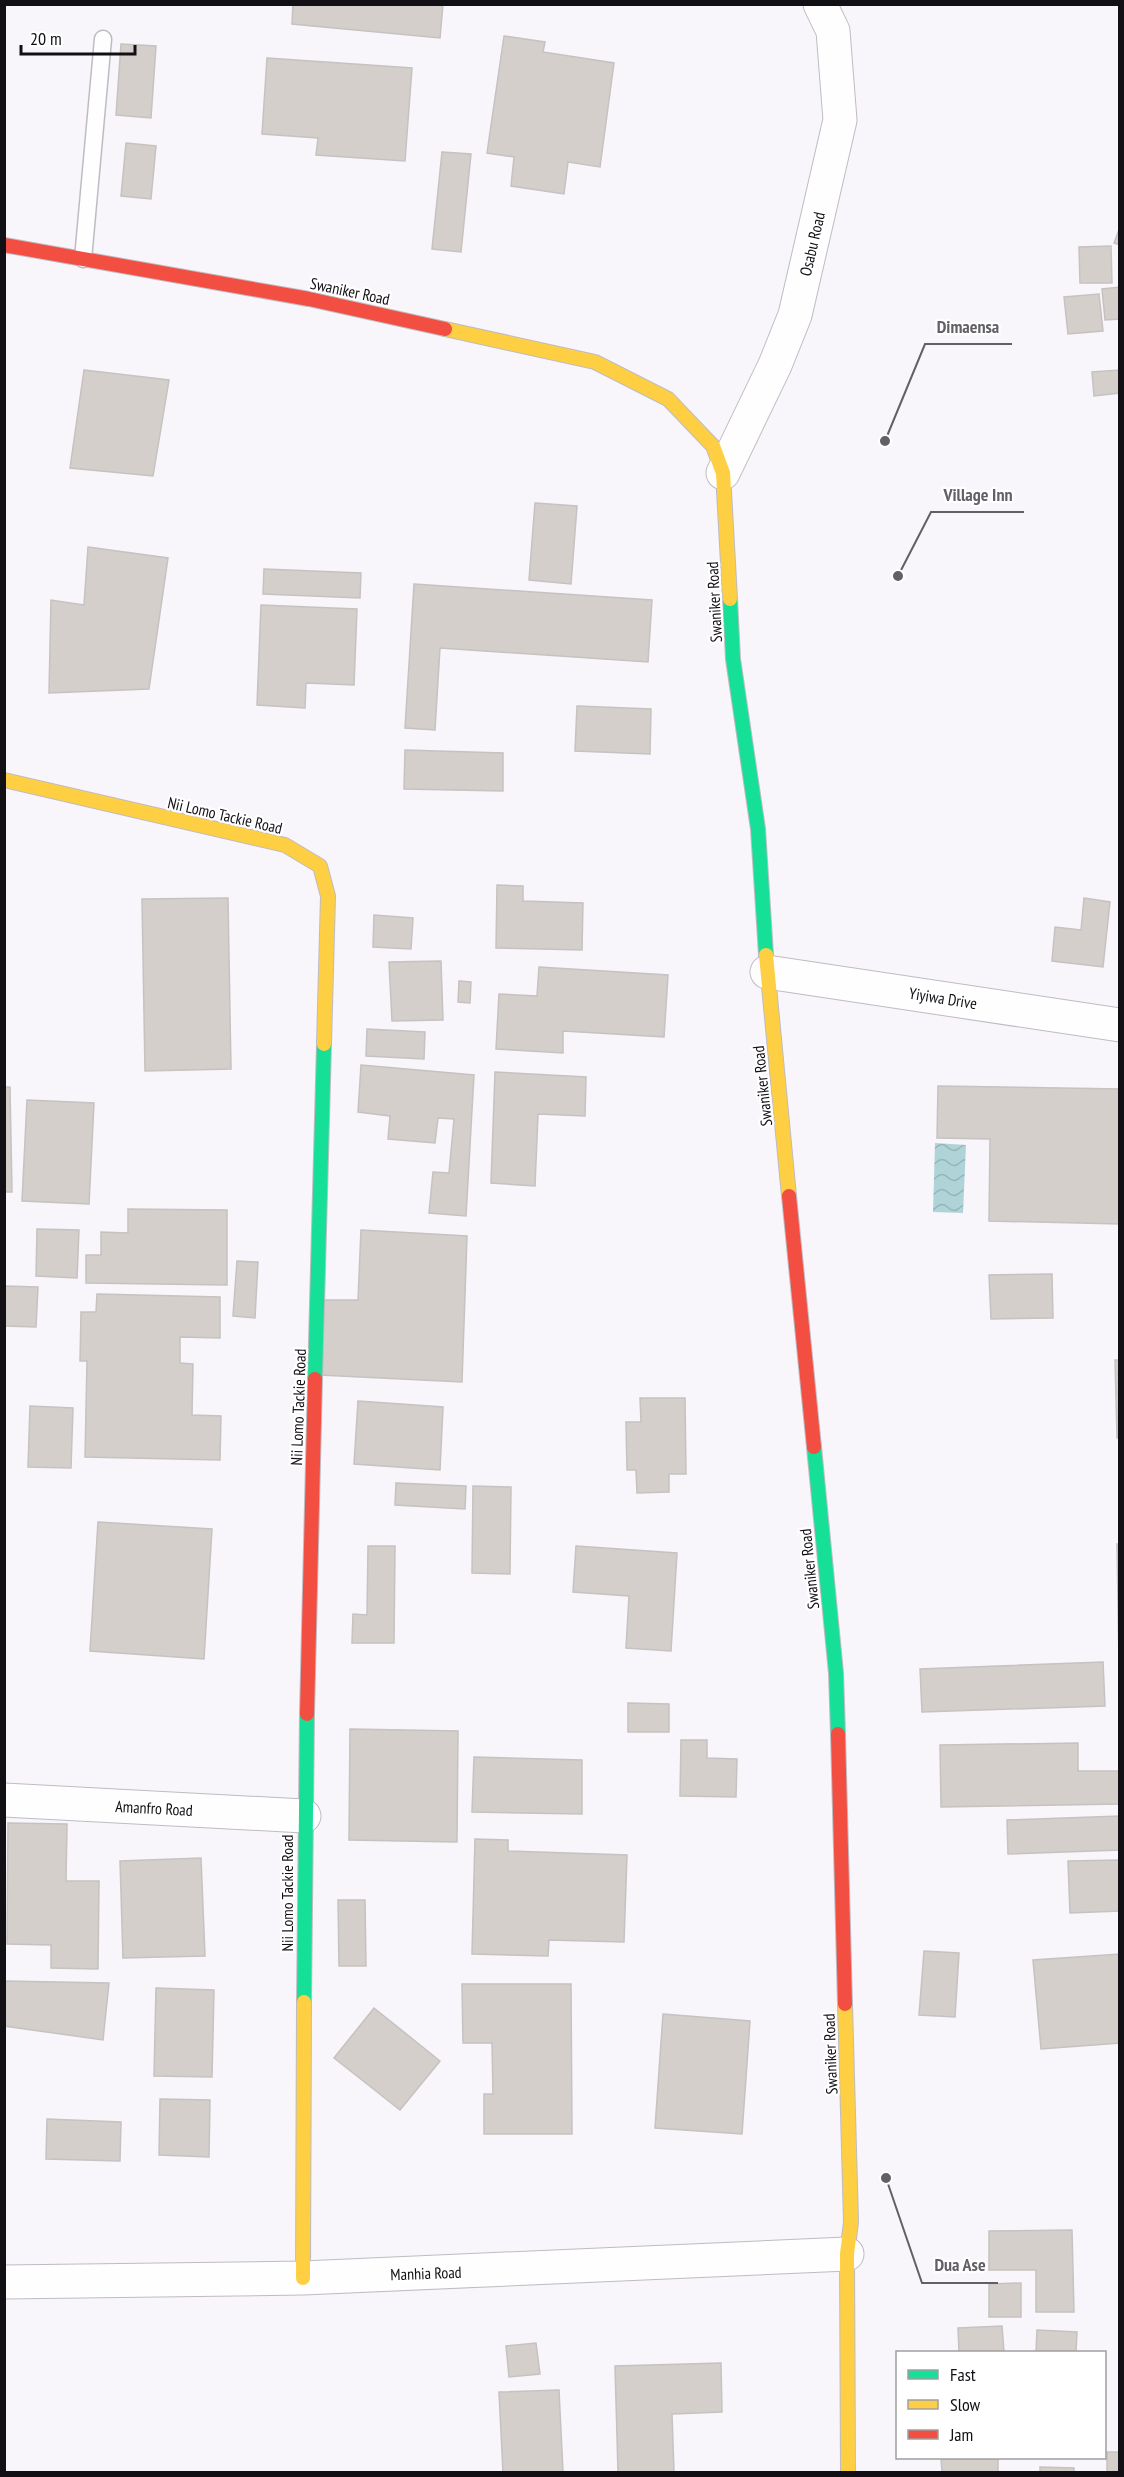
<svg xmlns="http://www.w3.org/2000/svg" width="1124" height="2477" font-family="'PT Sans Narrow',sans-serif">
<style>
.water{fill:url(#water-waves)}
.building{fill:#d5cfcb;stroke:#c5c2c1;stroke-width:1.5}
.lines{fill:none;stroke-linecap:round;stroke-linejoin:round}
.lane-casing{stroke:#bebcc2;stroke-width:19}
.street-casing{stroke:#bebcc2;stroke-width:35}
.fast-casing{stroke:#bebcc2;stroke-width:16}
.slow-casing{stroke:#bebcc2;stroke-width:16}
.jam-casing{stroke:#bebcc2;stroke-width:16}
.lane{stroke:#fefefe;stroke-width:16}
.street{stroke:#fefefe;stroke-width:33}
.fast{stroke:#16e098;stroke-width:14}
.slow{stroke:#ffcf43;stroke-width:14}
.jam{stroke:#f24e42;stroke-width:14}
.labels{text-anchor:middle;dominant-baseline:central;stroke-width:4.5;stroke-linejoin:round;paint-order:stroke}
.street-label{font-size:16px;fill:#120f15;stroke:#fff}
.leader{fill:none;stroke:#626066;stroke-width:2}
.callout-dot{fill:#626066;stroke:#fff;stroke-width:2}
.callout-label{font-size:18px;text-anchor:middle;font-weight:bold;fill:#626066;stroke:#fff;stroke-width:4.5;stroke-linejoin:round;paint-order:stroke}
</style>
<defs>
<pattern id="water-waves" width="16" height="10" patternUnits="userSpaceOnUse" patternTransform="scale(1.5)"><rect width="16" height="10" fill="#aed4d7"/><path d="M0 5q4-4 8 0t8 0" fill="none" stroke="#95b5b8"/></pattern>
</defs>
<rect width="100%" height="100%" fill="#f8f5fb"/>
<!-- water -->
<polygon class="water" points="935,1143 966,1145 963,1213 933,1212"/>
<!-- building -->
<g class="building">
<polygon points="293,4 443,4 440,38 292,24"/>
<polygon points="504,36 545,42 543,52 614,63 600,167 568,162 564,194 511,186 514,157 487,153"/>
<polygon points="121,44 156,46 151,118 116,115"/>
<polygon points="267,58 412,68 405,161 316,155 318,138 262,134"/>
<polygon points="126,143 156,146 151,199 121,196"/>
<polygon points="442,152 471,154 461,252 432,249"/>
<polygon points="1120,227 1120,245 1114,243"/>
<polygon points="1111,246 1112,283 1080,283 1079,247"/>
<polygon points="1120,287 1120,319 1105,320 1102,289"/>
<polygon points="1099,294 1103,331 1068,334 1064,297"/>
<polygon points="84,370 169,380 153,476 70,468"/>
<polygon points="1120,370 1120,393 1094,396 1092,372"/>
<polygon points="535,503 577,506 571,584 529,580"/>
<polygon points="88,547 168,558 149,689 49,693 51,600 84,605"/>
<polygon points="264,569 361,573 360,598 263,594"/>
<polygon points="414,584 652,600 648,662 440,648 435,730 405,728"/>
<polygon points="261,605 357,609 354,685 306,683 305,708 257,705"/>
<polygon points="577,706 651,709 650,754 575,751"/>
<polygon points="405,750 503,753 503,791 404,789"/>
<polygon points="497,885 523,886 523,901 583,903 582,950 496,948"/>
<polygon points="228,898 231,1069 145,1071 142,899"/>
<polygon points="1084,898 1110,902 1103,967 1052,961 1055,927 1081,930"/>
<polygon points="374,915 413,918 411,949 373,947"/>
<polygon points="441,961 443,1020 392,1021 389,962"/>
<polygon points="539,967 668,975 664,1037 563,1031 563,1053 496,1049 499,994 537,996"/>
<polygon points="459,981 471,982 470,1003 458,1002"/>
<polygon points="367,1029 425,1032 424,1059 366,1056"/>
<polygon points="361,1065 474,1075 466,1216 429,1213 433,1172 449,1173 454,1119 438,1118 435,1143 388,1139 390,1116 358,1112"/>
<polygon points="495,1072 586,1077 585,1116 538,1114 535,1186 491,1183"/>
<polygon points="938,1086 1120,1089 1120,1224 989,1221 990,1139 937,1138"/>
<polygon points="4,1087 10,1087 12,1192 4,1192"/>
<polygon points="27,1100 94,1103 89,1204 22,1201"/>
<polygon points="128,1209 227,1210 227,1285 86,1283 86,1255 101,1255 101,1232 128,1233"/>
<polygon points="37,1229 79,1230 77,1278 36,1276"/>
<polygon points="361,1230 467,1236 462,1382 320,1375 323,1300 358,1300"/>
<polygon points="237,1261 258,1262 255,1318 233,1316"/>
<polygon points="1052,1274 1053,1318 991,1319 989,1275"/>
<polygon points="4,1286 38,1287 36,1327 4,1326"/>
<polygon points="97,1294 220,1297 220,1338 180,1337 180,1363 193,1364 192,1415 221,1416 220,1460 85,1457 87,1361 80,1361 81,1312 96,1312"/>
<polygon points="1115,1360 1120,1360 1120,1438 1117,1438"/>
<polygon points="640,1398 685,1398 686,1474 669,1474 669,1492 637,1493 636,1470 627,1470 626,1422 641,1422"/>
<polygon points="358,1401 443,1407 440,1470 354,1464"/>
<polygon points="30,1406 73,1408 71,1468 28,1467"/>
<polygon points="396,1483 466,1486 465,1509 395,1505"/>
<polygon points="473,1486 511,1487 510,1574 472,1573"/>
<polygon points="98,1522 212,1529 204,1659 90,1651"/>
<polygon points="1117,1544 1120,1544 1120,1663 1119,1663"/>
<polygon points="368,1546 395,1546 394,1643 352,1643 353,1614 367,1615"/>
<polygon points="576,1546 677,1553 671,1651 626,1648 629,1596 573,1592"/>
<polygon points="1103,1662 1105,1706 922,1712 920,1669"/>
<polygon points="628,1703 669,1704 669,1732 628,1732"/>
<polygon points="350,1729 458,1731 457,1842 349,1840"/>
<polygon points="681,1740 707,1740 707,1758 737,1759 736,1797 680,1796"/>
<polygon points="1078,1743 1078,1771 1120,1771 1120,1804 941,1807 940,1745"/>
<polygon points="474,1757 582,1760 582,1814 472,1812"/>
<polygon points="1120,1816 1120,1850 1008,1854 1007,1820"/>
<polygon points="8,1823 67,1824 66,1881 99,1881 98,1969 51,1968 51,1945 7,1944"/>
<polygon points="475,1839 508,1840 508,1851 627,1855 624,1942 549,1940 548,1956 472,1954"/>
<polygon points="201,1858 205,1956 123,1958 120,1861"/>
<polygon points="1120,1860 1120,1911 1070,1913 1068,1861"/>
<polygon points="338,1900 365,1900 366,1966 339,1966"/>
<polygon points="924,1951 959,1953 955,2017 919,2015"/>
<polygon points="1120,1954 1120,2043 1041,2049 1033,1960"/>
<polygon points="4,1981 109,1983 103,2040 4,2026"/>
<polygon points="462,1984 571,1984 572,2134 484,2134 484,2094 493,2094 492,2043 463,2043"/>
<polygon points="156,1988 214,1990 212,2077 154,2076"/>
<polygon points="374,2008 440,2061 400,2110 334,2058"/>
<polygon points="663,2014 750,2021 742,2134 655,2128"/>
<polygon points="160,2099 210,2100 209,2157 159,2155"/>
<polygon points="47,2119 121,2122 120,2161 46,2159"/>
<polygon points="1072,2230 1074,2312 1036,2312 1036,2270 989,2270 989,2231"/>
<polygon points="1021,2283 1021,2317 989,2317 989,2284"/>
<polygon points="1002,2326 1004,2352 959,2352 958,2328"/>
<polygon points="1037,2330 1077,2332 1076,2352 1036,2352"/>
<polygon points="536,2343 540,2374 509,2377 506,2346"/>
<polygon points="721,2363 722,2412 672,2414 674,2472 618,2472 615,2366"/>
<polygon points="559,2390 563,2472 503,2472 499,2392"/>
<rect x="1107" y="2452" width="13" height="20"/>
<polygon points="941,2458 998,2458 998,2472 942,2472"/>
<polygon points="1040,2467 1074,2468 1074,2472 1040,2472"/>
</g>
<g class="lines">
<!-- lane casing -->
<g class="lane-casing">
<polyline id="lane" points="83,259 103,39"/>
</g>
<!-- street casing -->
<g class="street-casing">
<g id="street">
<polyline points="723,473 775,365 795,315 840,120 833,31 820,4"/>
<polyline points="767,972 1120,1025"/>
<polyline points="4,1800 304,1816"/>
<polyline points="4,2282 303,2278 847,2254"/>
</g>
</g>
<!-- fast casing -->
<g class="fast-casing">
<g id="fast">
<polyline points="730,599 733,659 758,829 766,955"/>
<polyline points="315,1379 324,1044"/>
<polyline points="814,1447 836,1673 838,1734"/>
<polyline points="304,2002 307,1714"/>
</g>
</g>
<!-- slow casing -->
<g class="slow-casing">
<g id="slow">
<polyline points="445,329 595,362 668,399 713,446 723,473 730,599"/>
<polyline points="4,780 285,845 320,866 328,896 324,1044"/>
<polyline points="766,955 789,1196"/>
<polyline points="845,2004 851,2222 847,2254 848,2472"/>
<polyline points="303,2278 304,2002"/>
</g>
</g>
<!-- jam casing -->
<g class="jam-casing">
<g id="jam">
<polyline points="4,245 309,299 445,329"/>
<polyline points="789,1196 814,1447"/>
<polyline points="307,1714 315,1379"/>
<polyline points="838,1734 845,2004"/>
</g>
</g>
<!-- lane -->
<use href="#lane" class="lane"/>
<!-- street -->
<use href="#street" class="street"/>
<!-- fast -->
<use href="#fast" class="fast"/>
<!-- slow -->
<use href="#slow" class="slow"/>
<!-- jam -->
<use href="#jam" class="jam"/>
</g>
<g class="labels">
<!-- street labels -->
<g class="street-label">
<text transform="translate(812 244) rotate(-77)">Osabu Road</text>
<text transform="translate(350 291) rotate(12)">Swaniker Road</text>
<text transform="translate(714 602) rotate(-93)">Swaniker Road</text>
<text transform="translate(225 815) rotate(13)">Nii Lomo Tackie Road</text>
<text transform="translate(943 998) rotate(9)">Yiyiwa Drive</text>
<text transform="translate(762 1086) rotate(-96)">Swaniker Road</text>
<text transform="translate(298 1407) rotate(-88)">Nii Lomo Tackie Road</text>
<text transform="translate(809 1569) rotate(-96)">Swaniker Road</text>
<text transform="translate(154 1808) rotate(3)">Amanfro Road</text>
<text transform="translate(287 1893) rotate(-90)">Nii Lomo Tackie Road</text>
<text transform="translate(830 2054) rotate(-92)">Swaniker Road</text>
<text transform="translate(426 2273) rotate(-2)">Manhia Road</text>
</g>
</g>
<!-- callouts -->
<path class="leader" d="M885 441L925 344H1012M898 576L931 512H1024M886 2178L922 2283H998"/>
<g class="callout-dot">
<circle cx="885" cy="441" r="6"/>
<circle cx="898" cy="576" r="6"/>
<circle cx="886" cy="2178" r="6"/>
</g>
<g class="callout-label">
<text x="968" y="333">Dimaensa</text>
<text x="978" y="501">Village Inn</text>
<text x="960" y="2271">Dua Ase</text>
</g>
<!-- border -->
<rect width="1124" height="2477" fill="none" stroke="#120f15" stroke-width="12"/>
<!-- legend -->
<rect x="896" y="2351" width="210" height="108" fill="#ffffff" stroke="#a09fa1" stroke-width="1.5"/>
<rect x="908" y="2370" width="30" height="9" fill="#16e098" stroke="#a09fa1" stroke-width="1.5"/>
<text x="950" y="2381" font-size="18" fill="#120f15">Fast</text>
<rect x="908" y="2400" width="30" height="9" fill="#ffcf43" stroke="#a09fa1" stroke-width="1.5"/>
<text x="950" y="2411" font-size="18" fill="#120f15">Slow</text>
<rect x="908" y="2430" width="30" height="9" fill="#f24e42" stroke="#a09fa1" stroke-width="1.5"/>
<text x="950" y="2441" font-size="18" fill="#120f15">Jam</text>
<!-- scale -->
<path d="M21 45v9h114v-9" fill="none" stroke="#120f15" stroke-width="3"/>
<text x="30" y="45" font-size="18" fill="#120f15" stroke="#ffffff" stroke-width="4.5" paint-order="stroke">20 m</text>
</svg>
